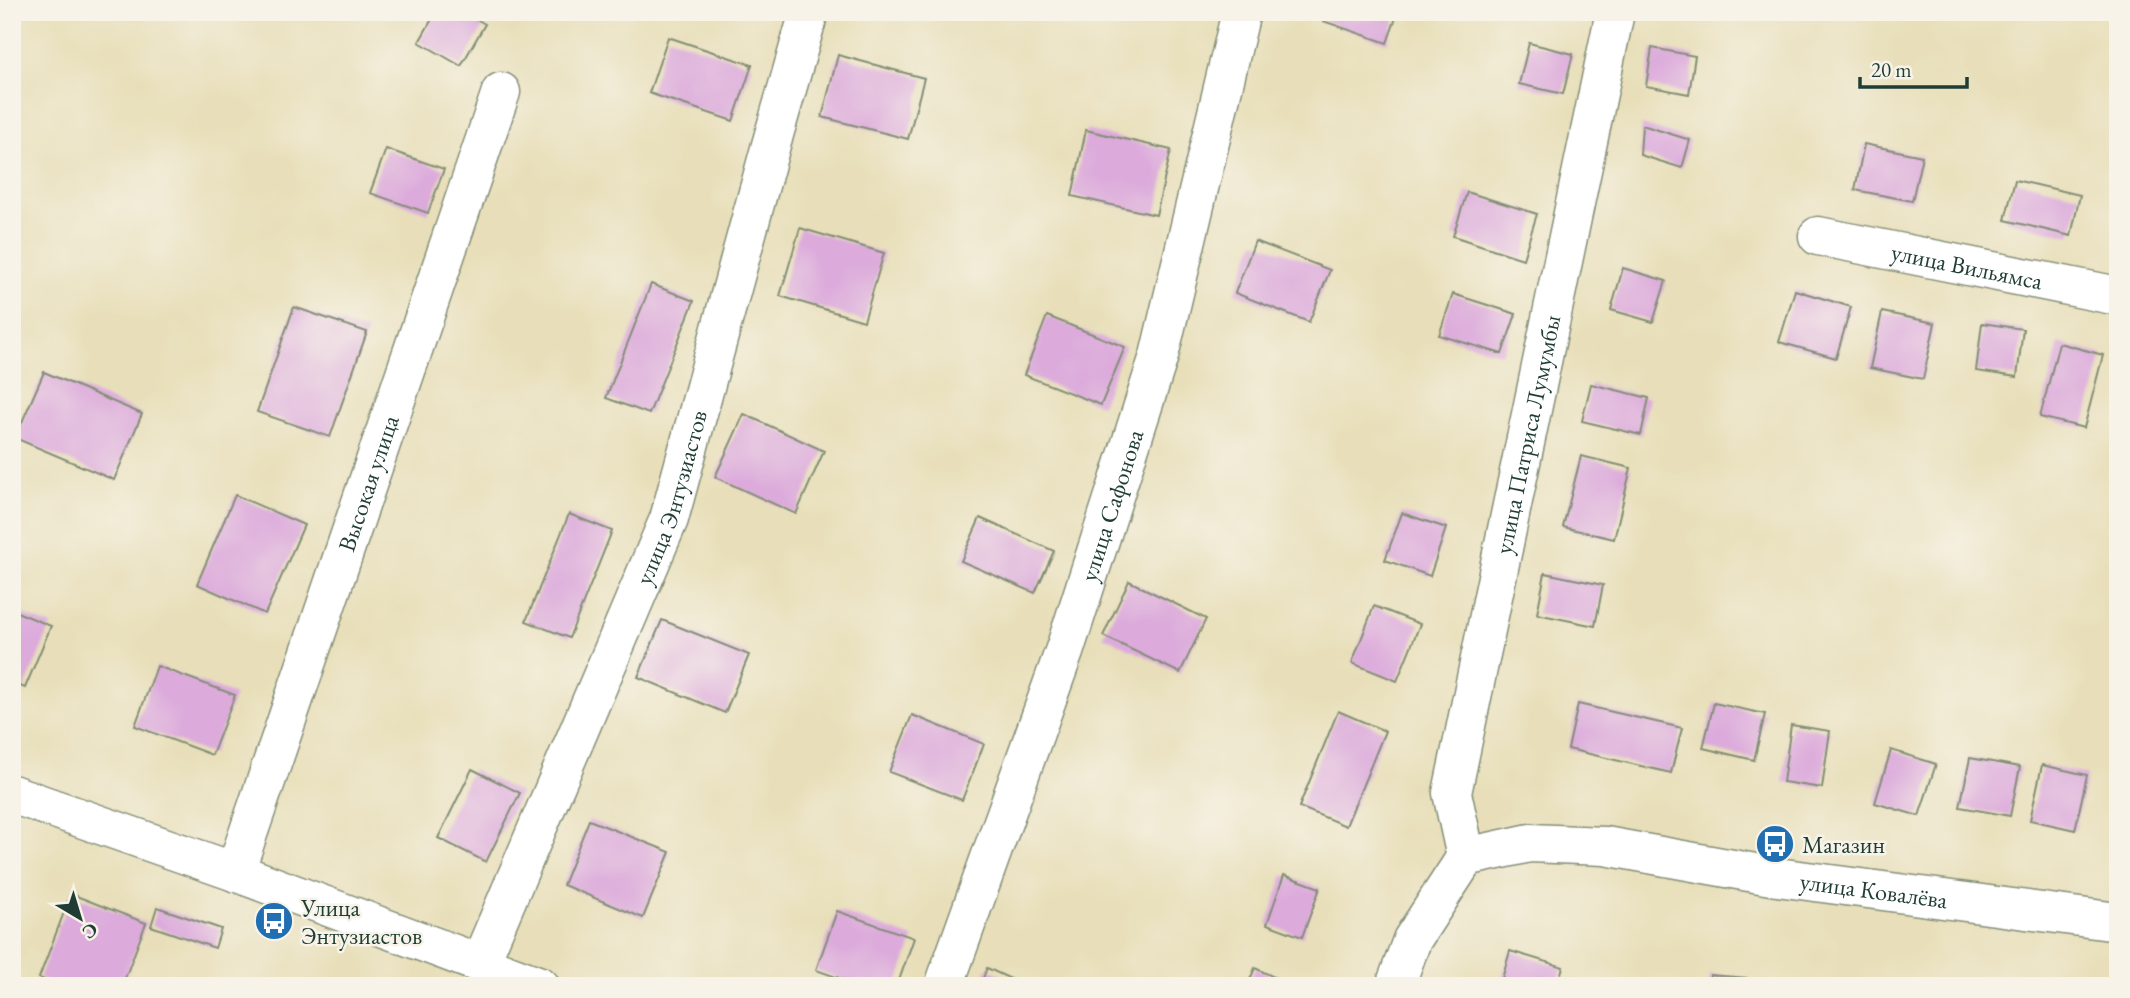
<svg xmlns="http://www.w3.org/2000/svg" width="2130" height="998" font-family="'EB Garamond',serif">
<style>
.building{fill:#dcaadb}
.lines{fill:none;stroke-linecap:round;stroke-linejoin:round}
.minor-casing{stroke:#848e77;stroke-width:41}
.minor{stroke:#fff;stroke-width:38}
.labels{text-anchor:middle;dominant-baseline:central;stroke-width:5;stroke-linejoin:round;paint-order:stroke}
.street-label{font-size:24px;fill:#1f3d34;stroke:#f7f3e8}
.poi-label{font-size:24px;fill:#1f3d34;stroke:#f7f3e8;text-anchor:start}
</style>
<rect width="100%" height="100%" fill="#f7f3e8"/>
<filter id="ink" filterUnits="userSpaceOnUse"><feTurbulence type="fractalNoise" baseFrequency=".0143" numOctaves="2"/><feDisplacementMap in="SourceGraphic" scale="14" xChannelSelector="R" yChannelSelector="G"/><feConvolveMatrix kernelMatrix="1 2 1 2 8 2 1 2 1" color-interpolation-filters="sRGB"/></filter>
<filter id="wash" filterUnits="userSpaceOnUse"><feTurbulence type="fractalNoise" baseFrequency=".00686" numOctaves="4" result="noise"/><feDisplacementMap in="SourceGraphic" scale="28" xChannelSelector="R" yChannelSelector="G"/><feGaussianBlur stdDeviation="1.57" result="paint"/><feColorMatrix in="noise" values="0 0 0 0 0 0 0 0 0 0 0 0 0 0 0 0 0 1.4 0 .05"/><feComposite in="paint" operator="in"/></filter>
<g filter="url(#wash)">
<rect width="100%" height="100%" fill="#e8dfba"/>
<g id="blocks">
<!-- building -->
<g class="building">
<polygon points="436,12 464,12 485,24 461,66 419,42"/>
<polygon points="1327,12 1398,12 1387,43 1323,21"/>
<polygon points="668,37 752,65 733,121 649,93"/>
<polygon points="1529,43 1573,54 1563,94 1519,84"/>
<polygon points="1652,48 1695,56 1689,94 1646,86"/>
<polygon points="838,55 924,78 908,139 822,117"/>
<polygon points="1642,125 1690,140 1682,168 1640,155"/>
<polygon points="1086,130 1171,150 1156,215 1072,196"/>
<polygon points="1864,144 1922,156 1912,201 1855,190"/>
<polygon points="386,149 444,169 428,213 370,193"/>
<polygon points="2015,180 2080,195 2071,236 2005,220"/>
<polygon points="1467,192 1537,214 1523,259 1453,236"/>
<polygon points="800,228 884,253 864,321 780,296"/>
<polygon points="1255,241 1330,270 1309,322 1235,293"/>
<polygon points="1623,268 1666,281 1653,322 1611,310"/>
<polygon points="651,284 694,301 649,414 606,398"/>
<polygon points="1795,290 1851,307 1836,358 1779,342"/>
<polygon points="1453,294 1516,314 1502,354 1439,335"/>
<polygon points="294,307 367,332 330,437 257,412"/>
<polygon points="1882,312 1935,323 1923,379 1870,368"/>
<polygon points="1047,316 1125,347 1101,405 1024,375"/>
<polygon points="1982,323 2023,329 2017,377 1976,371"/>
<polygon points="2059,343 2103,355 2084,428 2040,417"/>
<polygon points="44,372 142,414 114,480 15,438"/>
<polygon points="1591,384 1649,398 1641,435 1582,421"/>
<polygon points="744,414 824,451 796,514 715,477"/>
<polygon points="1581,456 1631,468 1614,539 1563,527"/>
<polygon points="235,495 304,525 265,614 197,584"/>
<polygon points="1402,513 1446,528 1430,576 1385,560"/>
<polygon points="569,514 612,531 569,638 526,621"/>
<polygon points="980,518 1054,551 1035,593 961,561"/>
<polygon points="1545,573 1603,585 1595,626 1537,614"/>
<polygon points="1129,581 1206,619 1180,673 1103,636"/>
<polygon points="1374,606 1420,624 1397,681 1352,663"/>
<polygon points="12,610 51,626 25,688 12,683"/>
<polygon points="662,620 749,655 725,713 638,677"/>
<polygon points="157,666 235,695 212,755 135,726"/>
<polygon points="1714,703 1765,714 1754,760 1703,748"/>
<polygon points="1578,704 1682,728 1671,773 1568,749"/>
<polygon points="1338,711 1385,731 1346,826 1299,807"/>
<polygon points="912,715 984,744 962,800 889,772"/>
<polygon points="1791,725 1830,731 1822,788 1783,782"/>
<polygon points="1891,750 1936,764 1919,816 1875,803"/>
<polygon points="1970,758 2020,767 2010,816 1960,807"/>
<polygon points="2042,765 2087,775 2075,830 2030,820"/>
<polygon points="472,769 520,793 486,862 438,838"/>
<polygon points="589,820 670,852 643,918 563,885"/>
<polygon points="1284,875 1320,888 1302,937 1267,924"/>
<polygon points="71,894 146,923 122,986 59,986 39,978"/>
<polygon points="157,907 221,929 215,948 151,926"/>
<polygon points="837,911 914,938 897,986 862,986 816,970"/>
<polygon points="1510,951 1563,967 1557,986 1500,986"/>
<polygon points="987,968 1026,986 980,986"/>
<polygon points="1255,968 1289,984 1288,986 1247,986"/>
<polygon points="1710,975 1747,978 1747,986 1709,986"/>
</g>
</g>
</g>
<g filter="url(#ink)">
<use href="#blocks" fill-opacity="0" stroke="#848e77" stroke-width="2"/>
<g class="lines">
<!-- minor casing -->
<g class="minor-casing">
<g id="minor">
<path id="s1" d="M 1818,236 L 2118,296"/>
<polyline points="12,794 235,872 540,986"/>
<path id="s2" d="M 1466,857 L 1452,793 L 1615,12"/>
<path id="s3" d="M 1466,857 L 1530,843 L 1605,846 L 1777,877 L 2118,922"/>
<path id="s4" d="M 235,872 L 501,92"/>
<path id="s5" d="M 480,963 L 669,519 L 771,145 L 809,12"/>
<path id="s6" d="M 944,986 L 1065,649 L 1159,356 L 1241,12"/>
<polyline points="1395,986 1412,940 1466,857"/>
</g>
</g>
<!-- minor -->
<use href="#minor" class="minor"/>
</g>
</g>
<!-- icons -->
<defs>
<g id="bus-disc" transform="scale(2.0125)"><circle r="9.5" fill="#1f6fb2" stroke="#f7f3e8"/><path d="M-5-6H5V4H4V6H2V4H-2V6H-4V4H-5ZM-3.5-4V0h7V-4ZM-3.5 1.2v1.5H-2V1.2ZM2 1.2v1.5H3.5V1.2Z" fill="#fff"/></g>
</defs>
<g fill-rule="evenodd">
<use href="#bus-disc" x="1775" y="844"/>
<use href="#bus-disc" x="274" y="921"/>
</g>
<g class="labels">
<!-- street labels -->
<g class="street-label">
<text stroke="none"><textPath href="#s1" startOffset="152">улица Вильямса</textPath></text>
<text stroke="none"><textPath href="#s2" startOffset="432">улица Патриса Лумумбы</textPath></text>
<text stroke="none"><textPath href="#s4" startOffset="411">Высокая улица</textPath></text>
<text stroke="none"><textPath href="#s5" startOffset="504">улица Энтузиастов</textPath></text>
<text stroke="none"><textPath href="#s6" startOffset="509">улица Сафонова</textPath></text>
<text stroke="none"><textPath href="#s3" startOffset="413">улица Ковалёва</textPath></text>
</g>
<!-- poi labels -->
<g class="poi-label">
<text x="1802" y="844">Магазин</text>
<text x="301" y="907">Улица<tspan x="301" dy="28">Энтузиастов</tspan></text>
</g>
</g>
<!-- margin -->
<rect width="2130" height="998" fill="none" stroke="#f7f3e8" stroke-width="42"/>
<!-- north arrow -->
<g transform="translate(80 918) rotate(142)" stroke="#f7f3e8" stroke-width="5" paint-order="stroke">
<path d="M0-5L12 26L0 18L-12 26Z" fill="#1f3d34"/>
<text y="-10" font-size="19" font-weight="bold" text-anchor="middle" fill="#1f3d34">С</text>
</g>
<!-- scale -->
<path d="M1860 77v10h107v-10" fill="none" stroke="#1f3d34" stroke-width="3.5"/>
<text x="1871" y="77" font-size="21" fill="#1f3d34" stroke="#f7f3e8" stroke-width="5" paint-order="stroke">20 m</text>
</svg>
